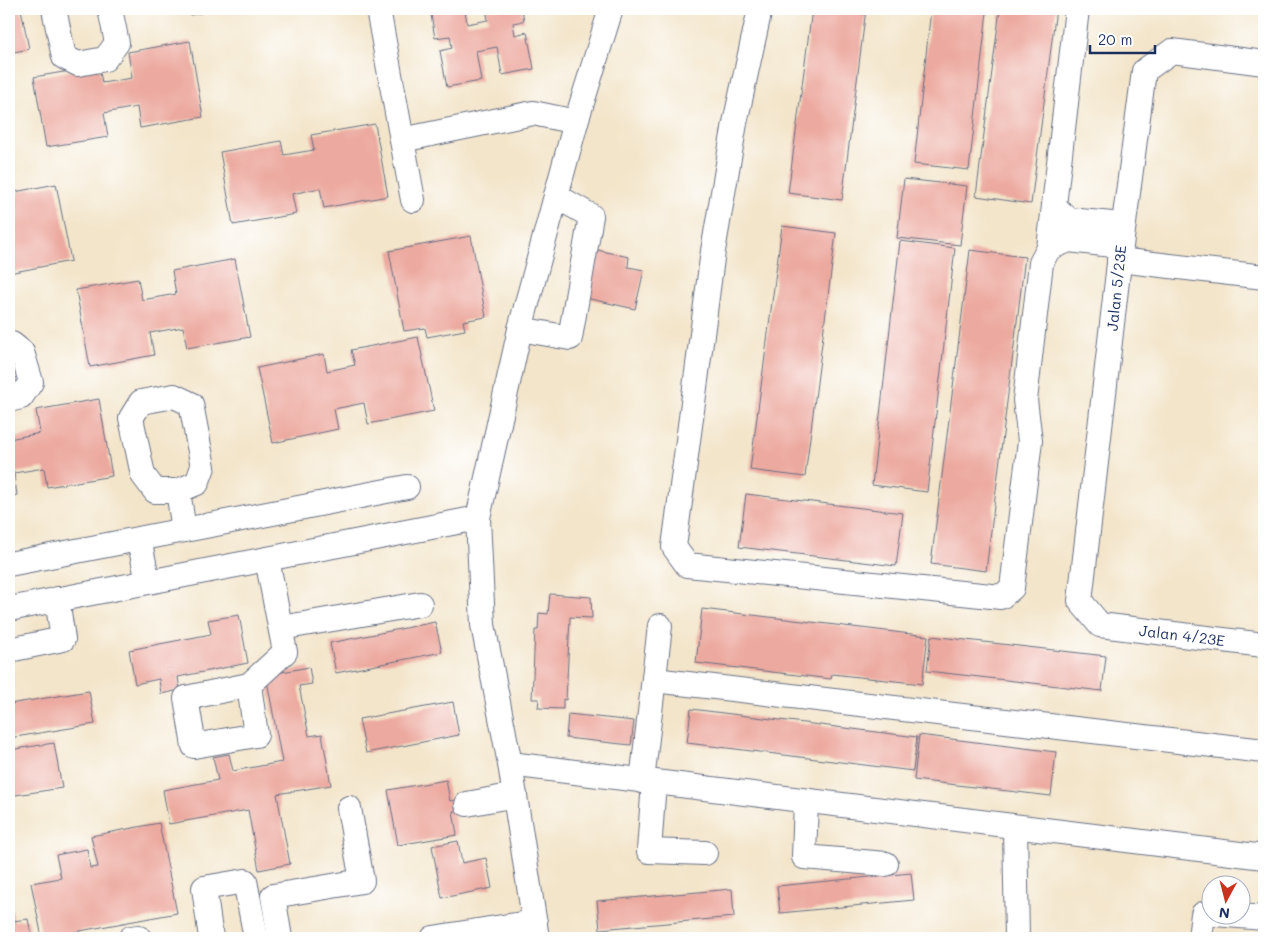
<svg xmlns="http://www.w3.org/2000/svg" width="1273" height="947" font-family="Mali,sans-serif">
<style>
.building{fill:#eca99f}
.lines{fill:none;stroke-linecap:round;stroke-linejoin:round}
.minor-casing{stroke:#676f84;stroke-width:26}
.minor{stroke:#fff;stroke-width:24}
.labels{text-anchor:middle;dominant-baseline:central;stroke-width:4;stroke-linejoin:round;paint-order:stroke}
.street-label{font-size:15px;fill:#1b2f5e;stroke:#fff}
</style>
<rect width="100%" height="100%" fill="#fff"/>
<filter id="ink" filterUnits="userSpaceOnUse"><feTurbulence type="fractalNoise" baseFrequency=".02" numOctaves="2"/><feDisplacementMap in="SourceGraphic" scale="10" xChannelSelector="R" yChannelSelector="G"/><feConvolveMatrix kernelMatrix="1 2 1 2 8 2 1 2 1" color-interpolation-filters="sRGB"/></filter>
<filter id="wash" filterUnits="userSpaceOnUse"><feTurbulence type="fractalNoise" baseFrequency=".0096" numOctaves="4" result="noise"/><feDisplacementMap in="SourceGraphic" scale="20" xChannelSelector="R" yChannelSelector="G"/><feGaussianBlur stdDeviation="1.12" result="paint"/><feColorMatrix in="noise" values="0 0 0 0 0 0 0 0 0 0 0 0 0 0 0 0 0 1.4 0 .05"/><feComposite in="paint" operator="in"/></filter>
<g filter="url(#wash)">
<rect width="100%" height="100%" fill="#f3e5ca"/>
<g id="blocks">
<!-- building -->
<g class="building">
<polygon points="9,9 21,9 29,49 9,53"/>
<polygon points="188,9 215,9 215,10 190,15"/>
<polygon points="430,9 465,9 467,24 488,20 486,9 522,9 524,21 513,23 515,35 527,32 534,69 502,75 497,47 476,51 481,81 447,87 440,51 452,48 450,36 435,38"/>
<polygon points="812,9 866,9 842,200 788,193"/>
<polygon points="931,9 961,9 987,12 969,170 914,164"/>
<polygon points="1000,9 1056,9 1031,204 976,196"/>
<polygon points="190,41 203,117 140,128 137,107 104,113 108,137 46,147 34,77 99,66 102,83 132,78 128,52"/>
<polygon points="375,124 388,196 324,208 320,188 292,194 296,214 233,225 220,152 281,141 284,155 314,150 311,135"/>
<polygon points="904,179 967,186 960,245 897,238"/>
<polygon points="56,184 71,261 9,273 9,193"/>
<polygon points="782,226 836,233 805,477 750,470"/>
<polygon points="471,236 486,317 463,321 465,330 427,337 425,328 404,331 389,251"/>
<polygon points="900,241 955,248 927,492 872,485"/>
<polygon points="588,248 629,257 628,267 644,270 635,309 577,296"/>
<polygon points="970,250 1025,257 986,571 931,564"/>
<polygon points="235,259 250,337 187,348 183,327 150,333 154,355 90,367 76,290 138,279 142,300 176,294 172,271"/>
<polygon points="418,337 434,411 368,424 364,403 334,409 338,429 273,443 257,368 324,354 327,371 355,365 351,350"/>
<polygon points="99,399 112,476 47,487 44,468 14,473 17,495 9,497 9,439 40,433 36,410"/>
<polygon points="746,494 903,513 896,566 739,547"/>
<polygon points="550,594 591,597 592,618 570,617 566,700 563,699 563,709 538,708 539,699 532,699 535,630 538,630 539,613 548,614"/>
<polygon points="702,609 928,636 922,684 832,674 831,679 696,663"/>
<polygon points="239,615 248,663 178,677 180,690 161,694 159,679 135,684 129,650 211,634 208,620"/>
<polygon points="435,622 442,652 336,673 330,643"/>
<polygon points="931,636 1106,656 1102,691 927,671"/>
<polygon points="309,667 312,684 299,686 309,736 322,734 331,785 277,794 290,864 259,870 248,810 169,824 163,790 218,780 213,757 229,754 233,771 282,762 266,675"/>
<polygon points="89,691 95,724 9,738 9,704"/>
<polygon points="453,702 459,735 366,753 359,719"/>
<polygon points="691,709 917,737 913,771 687,743"/>
<polygon points="568,714 634,721 631,745 566,738"/>
<polygon points="919,735 1056,752 1051,796 914,780"/>
<polygon points="54,743 62,788 9,796 9,750"/>
<polygon points="446,780 450,801 457,800 459,810 453,811 457,835 398,845 388,790"/>
<polygon points="159,823 177,913 42,938 31,883 61,878 56,855 87,849 90,868 98,867 91,836"/>
<polygon points="458,841 462,863 486,858 492,888 442,898 432,846"/>
<polygon points="911,873 914,900 780,913 777,886"/>
<polygon points="732,889 734,917 600,929 597,901"/>
<polygon points="9,897 14,921 28,919 32,938 9,938"/>
</g>
</g>
</g>
<g filter="url(#ink)">
<use href="#blocks" fill-opacity="0" stroke="#676f84" stroke-width="1"/>
<g class="lines">
<!-- minor casing -->
<g class="minor-casing">
<g id="minor">
<polyline points="54,9 64,57 78,64 105,59 117,43 110,9"/>
<polyline points="378,9 413,200"/>
<polyline points="760,9 735,123 713,251 674,547 687,565 1001,597 1012,588 1030,441 1025,400 1041,263 1049,248 1077,9"/>
<polyline points="1264,63 1172,51 1144,71 1121,246 1080,601 1100,625 1264,645"/>
<polyline points="402,140 533,113 576,122"/>
<polyline points="1054,206 1069,220 1123,225"/>
<polyline points="1049,248 1069,240 1121,246"/>
<polyline points="1119,260 1264,277"/>
<polyline points="520,329 570,338 591,216 556,196"/>
<polyline points="9,344 12,344 22,352 31,382 21,397 9,400"/>
<polyline points="178,491 197,483 203,467 191,404 174,396 141,402 131,418 143,475 155,491 178,491 184,530"/>
<polyline points="139,539 148,582"/>
<polyline points="9,564 407,487"/>
<polyline points="9,609 478,518"/>
<polyline points="281,628 420,604"/>
<polyline points="9,650 63,639 57,599"/>
<polyline points="654,680 1264,751"/>
<polyline points="249,685 186,698 194,746 256,735 249,685 285,652 267,559"/>
<polyline points="510,764 1264,857"/>
<polyline points="642,781 660,626"/>
<polyline points="654,782 649,851 705,853"/>
<polyline points="806,801 804,857 886,864"/>
<polyline points="467,804 515,795"/>
<polyline points="1015,827 1017,938"/>
<polyline points="1215,914 1264,918"/>
<polyline points="131,938 138,937 139,938"/>
<polyline points="211,938 204,888 245,881 256,938"/>
<polyline points="280,938 273,896 362,881 349,808"/>
<polyline points="433,938 535,922"/>
<polyline points="537,938 510,764 483,625 478,518 520,329 576,122 611,9"/>
<polyline points="1200,938 1203,914 1210,914"/>
</g>
</g>
<!-- minor -->
<use href="#minor" class="minor"/>
</g>
</g>
<g class="labels">
<!-- street labels -->
<g class="street-label">
<text transform="translate(1116 288) rotate(-84)">Jalan 5/23E</text>
<text transform="translate(1182 635) rotate(7)">Jalan 4/23E</text>
</g>
</g>
<!-- margin -->
<rect width="1273" height="947" fill="none" stroke="#fff" stroke-width="30"/>
<!-- north arrow -->
<g transform="translate(1226 900) rotate(187)"><circle r="24" fill="#ffffff" stroke="#a4acbf"/>
<path d="M0-4L9 19L0 12L-9 19Z" fill="#c8321e"/>
<text y="-8" font-size="14" font-weight="bold" text-anchor="middle" fill="#1b2f5e">N</text>
</g>
<!-- scale -->
<path d="M1090 45v8h65v-8" fill="none" stroke="#1b2f5e" stroke-width="2.5"/>
<text x="1098" y="45" font-size="15" fill="#1b2f5e" stroke="#ffffff" stroke-width="4" paint-order="stroke">20 m</text>
</svg>
